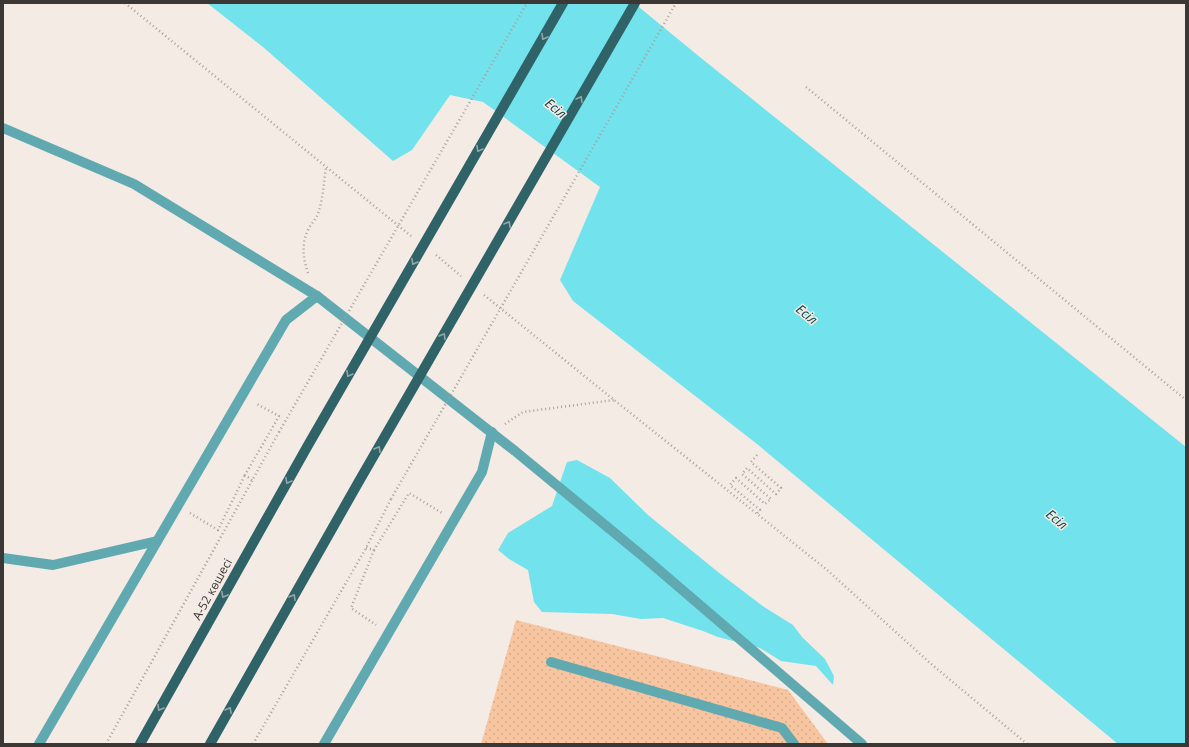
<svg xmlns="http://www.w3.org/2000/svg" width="1189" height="747" font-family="'Open Sans',sans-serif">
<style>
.garden{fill:url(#garden-dots)}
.water{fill:#72e2ec}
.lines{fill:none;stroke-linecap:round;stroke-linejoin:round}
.path{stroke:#a8a19c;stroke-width:2.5;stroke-dasharray:1 3;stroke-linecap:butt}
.minor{stroke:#61a9b0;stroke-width:10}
.major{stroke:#2f6367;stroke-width:10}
.path-bridge{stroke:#a8a19c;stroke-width:2.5;stroke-dasharray:1 3;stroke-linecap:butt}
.oneway{stroke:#92a7a6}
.labels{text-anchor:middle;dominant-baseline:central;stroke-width:3;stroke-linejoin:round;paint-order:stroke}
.street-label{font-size:12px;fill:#3b3735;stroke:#f4ebe4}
.water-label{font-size:13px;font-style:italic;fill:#083e43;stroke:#f4ebe4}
</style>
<defs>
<pattern id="garden-dots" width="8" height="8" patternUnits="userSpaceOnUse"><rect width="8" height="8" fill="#f7c6a0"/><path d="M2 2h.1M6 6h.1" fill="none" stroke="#d5ab8a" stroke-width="1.8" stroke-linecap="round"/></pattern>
</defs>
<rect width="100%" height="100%" fill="#f4ebe4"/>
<!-- garden -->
<polygon class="garden" points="516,620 788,690 828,744 481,744"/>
<!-- water -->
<g class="water">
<polygon points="207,3 634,3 701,58 1186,447 1186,744 1118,744 757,444 573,301 560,280 600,187 483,102 450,95 412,150 393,161 263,47"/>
<polygon points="577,460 610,478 648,515 718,572 764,607 793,625 802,637 825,659 834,676 833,685 816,666 781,661 760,648 718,637 703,631 663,618 641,619 612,614 542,612 534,602 528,570 509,559 498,550 508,533 552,506 567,462"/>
</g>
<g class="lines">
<!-- path -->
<g class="path">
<polyline points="125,3 411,236"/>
<polyline points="806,87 1186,400"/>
<polyline points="436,255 461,276"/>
<path d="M 308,273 C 303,258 301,245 308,230 C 311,224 316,219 318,214 C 323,199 324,182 326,167"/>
<polyline points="484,295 598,387 826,569 930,663 1027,744"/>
<polyline points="505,424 523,412 614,400"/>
<polyline points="757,455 751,462 781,488 776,494 747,468 742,474 771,499 765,504 736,478 730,485 760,510 757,514"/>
<polyline points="252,480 245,475 279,416 255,403"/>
<polyline points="190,513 218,530 245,475"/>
<polyline points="366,548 374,550 409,493 442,513"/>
<polyline points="374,550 351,608 376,625"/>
<polyline points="106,744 279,432"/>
<polyline points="253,744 366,548 391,499"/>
</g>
<!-- minor -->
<g class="minor">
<polyline points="3,128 134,184 317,296 515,451 645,558 862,744"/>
<polyline points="3,558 53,565 157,541"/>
<polyline points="551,662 782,728 794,744"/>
<polyline points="39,744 286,320 317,296"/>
<polyline points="324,744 482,472 492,432"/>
</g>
<!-- major -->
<g class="major">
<polyline points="140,744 307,447 563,3"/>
<polyline points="210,744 358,483 635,3"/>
</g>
<!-- path-bridge -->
<g class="path-bridge">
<polyline points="279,432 527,3"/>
<polyline points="391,499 676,3"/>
</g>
</g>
<!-- one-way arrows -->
<defs><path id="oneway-chevron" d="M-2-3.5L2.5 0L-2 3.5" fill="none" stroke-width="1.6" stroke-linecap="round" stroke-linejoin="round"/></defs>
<g class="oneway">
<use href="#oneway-chevron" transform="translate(544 37) rotate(120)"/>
<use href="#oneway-chevron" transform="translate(580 99) rotate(-60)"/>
<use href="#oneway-chevron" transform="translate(479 149) rotate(120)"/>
<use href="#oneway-chevron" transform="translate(508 224) rotate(-60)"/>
<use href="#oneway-chevron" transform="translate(414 262) rotate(120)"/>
<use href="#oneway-chevron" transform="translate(443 336) rotate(-60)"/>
<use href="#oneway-chevron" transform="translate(349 374) rotate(120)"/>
<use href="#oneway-chevron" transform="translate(378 449) rotate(-60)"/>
<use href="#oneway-chevron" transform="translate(288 481) rotate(119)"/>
<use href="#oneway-chevron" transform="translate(224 595) rotate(119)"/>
<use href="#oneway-chevron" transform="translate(293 597) rotate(-60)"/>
<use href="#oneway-chevron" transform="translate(160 708) rotate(119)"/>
<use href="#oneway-chevron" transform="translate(229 710) rotate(-61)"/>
</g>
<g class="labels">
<!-- street labels -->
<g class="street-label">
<text transform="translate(212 589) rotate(-61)">А-52 көшесі</text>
</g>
<!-- water labels -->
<g class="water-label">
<text transform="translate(556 108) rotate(39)">Есіл</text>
<text transform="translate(807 314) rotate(39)">Есіл</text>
<text transform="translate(1057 519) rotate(39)">Есіл</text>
</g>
</g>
<!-- border -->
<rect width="1189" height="747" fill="none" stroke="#3b3735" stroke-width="8"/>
</svg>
